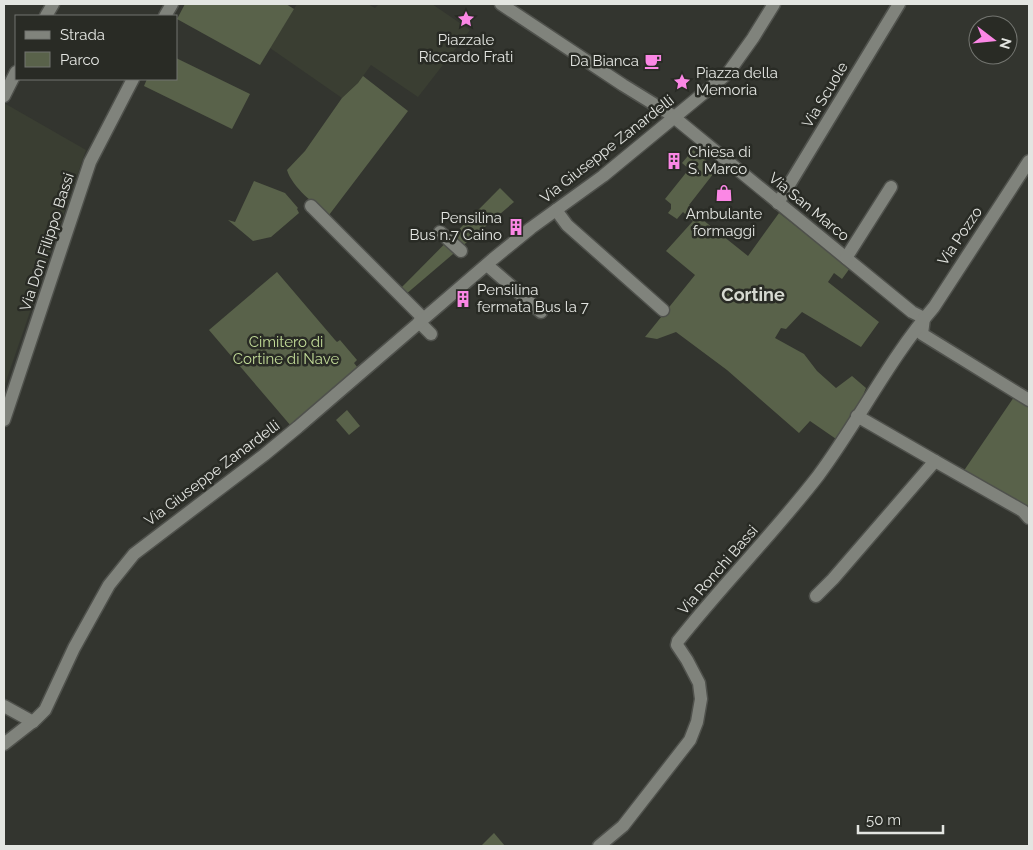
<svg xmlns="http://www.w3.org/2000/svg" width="1033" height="850" font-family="Raleway,sans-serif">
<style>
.built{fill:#3a3e32}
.green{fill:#59624a}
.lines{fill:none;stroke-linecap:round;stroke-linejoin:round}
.minor-casing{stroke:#4f514c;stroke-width:15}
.minor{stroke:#80837c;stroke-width:12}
.labels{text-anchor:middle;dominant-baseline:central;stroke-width:5;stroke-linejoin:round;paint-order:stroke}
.poi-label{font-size:15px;fill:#e3e5e1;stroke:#292b25;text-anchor:start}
.street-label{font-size:15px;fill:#e3e5e1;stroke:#292b25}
.park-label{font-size:15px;fill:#c1da97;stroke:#292b25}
.quarter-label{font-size:18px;font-weight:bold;fill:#d6d9d1;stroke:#292b25}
</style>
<rect width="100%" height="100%" fill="#33352f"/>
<!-- built -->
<g class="built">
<polygon points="297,4 368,4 375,8 379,4 432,4 470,30 418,97 371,65 358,83 342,98 270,48"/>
<polygon points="4,103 86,150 4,387"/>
</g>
<!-- green -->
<g class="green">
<polygon points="185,4 286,4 294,9 260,65 177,19"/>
<polygon points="176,58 250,94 232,129 144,86 147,79 176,79"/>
<path d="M 363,76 L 408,111 L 329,215 C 315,205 292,187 287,170 L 305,151 L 342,98 L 358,83 Z"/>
<polygon points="693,150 717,169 689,205 699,214 698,216 748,256 779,213 850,268 842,279 834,273 828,282 879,322 861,347 802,312 786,329 781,328 775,338 804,354 817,371 836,388 852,376 866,388 856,413 839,441 810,421 799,433 727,370 676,332 657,339 645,337 695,275 666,251 693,221 683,212 677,219 668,213 671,209 671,204 665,199 689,169 682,163"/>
<polygon points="254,181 285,193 298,208 297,209 299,213 271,237 253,241 228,220 235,222"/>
<polygon points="500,188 514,202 405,295 399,290"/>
<polygon points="277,272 335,340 337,342 340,340 357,360 354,363 358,368 291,426 209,330"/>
<polygon points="1014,397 1029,407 1029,508 1005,493 963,472"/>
<polygon points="347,410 360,426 349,435 336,420"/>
<polygon points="494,833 505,846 481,846"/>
</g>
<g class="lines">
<!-- minor casing -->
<g class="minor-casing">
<g id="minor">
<polyline points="501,4 623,85 670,114 912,312 924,318"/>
<polyline points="46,16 53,4"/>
<polyline points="165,16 172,4"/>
<polyline points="4,96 16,72"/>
<polyline points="778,203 899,4"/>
<polyline points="311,206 423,318"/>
<polyline points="556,210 567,225 663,310"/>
<polyline points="440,232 461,251"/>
<polyline points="846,258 891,187"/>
<polyline points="487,265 541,312"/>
<polyline points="924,318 922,334 1029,400"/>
<polyline points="419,322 431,334"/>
<polyline points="4,420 90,162 133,79"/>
<polyline points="935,461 1023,511 1029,518"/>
<polyline points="816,596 833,579 935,461 857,416"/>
<polyline points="4,706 33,722"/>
<polyline points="4,744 36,719 45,710 74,648 109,585 134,554 264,455 298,427 493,259 531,228 603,176 728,73 753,38 774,4"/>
<path d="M 599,846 L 623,826 L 690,740 L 697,722 L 701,699 L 699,683 L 687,660 L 677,645 L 678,641 C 723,584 774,533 818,476 C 859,421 889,359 934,307 L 1029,161"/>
</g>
</g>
<!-- minor -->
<use href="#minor" class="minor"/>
</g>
<!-- icons -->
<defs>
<g id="sight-bare" transform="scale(1.35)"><path d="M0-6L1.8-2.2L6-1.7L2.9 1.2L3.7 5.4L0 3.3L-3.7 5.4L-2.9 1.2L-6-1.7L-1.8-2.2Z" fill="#fb87e5" stroke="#292b25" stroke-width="2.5" paint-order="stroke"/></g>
<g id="cafe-bare" transform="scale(1.35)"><path d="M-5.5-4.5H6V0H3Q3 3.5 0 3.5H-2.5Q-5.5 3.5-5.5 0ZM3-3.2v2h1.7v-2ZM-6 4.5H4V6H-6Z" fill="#fb87e5" stroke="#292b25" stroke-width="2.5" paint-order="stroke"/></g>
<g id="building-bare" transform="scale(1.35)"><path d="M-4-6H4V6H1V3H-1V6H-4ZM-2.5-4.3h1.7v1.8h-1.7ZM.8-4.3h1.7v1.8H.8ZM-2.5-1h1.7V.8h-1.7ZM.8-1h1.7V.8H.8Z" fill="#fb87e5" stroke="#292b25" stroke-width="2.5" paint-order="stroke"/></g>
<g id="shop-bare" transform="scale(1.35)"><path d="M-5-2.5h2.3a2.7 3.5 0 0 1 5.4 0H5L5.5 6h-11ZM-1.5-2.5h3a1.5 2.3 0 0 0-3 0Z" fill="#fb87e5" stroke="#292b25" stroke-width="2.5" paint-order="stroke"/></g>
</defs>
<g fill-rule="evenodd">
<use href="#sight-bare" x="466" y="19"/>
<use href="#cafe-bare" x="653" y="61"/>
<use href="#sight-bare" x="682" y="82"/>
<use href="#building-bare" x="674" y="161"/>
<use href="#shop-bare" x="724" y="193"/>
<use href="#building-bare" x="516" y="227"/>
<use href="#building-bare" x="463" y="299"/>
</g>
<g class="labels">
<!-- poi labels -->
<g class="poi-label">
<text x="466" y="40" text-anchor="middle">Piazzale<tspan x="466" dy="17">Riccardo Frati</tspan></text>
<text x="639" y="61" text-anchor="end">Da Bianca</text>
<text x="696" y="73">Piazza della<tspan x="696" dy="17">Memoria</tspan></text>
<text x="688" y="152">Chiesa di<tspan x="688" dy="17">S. Marco</tspan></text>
<text x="724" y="214" text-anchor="middle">Ambulante<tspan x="724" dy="17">formaggi</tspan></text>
<text x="502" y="218" text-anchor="end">Pensilina<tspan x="502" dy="17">Bus n.7 Caino</tspan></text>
<text x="477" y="290">Pensilina<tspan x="477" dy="17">fermata Bus la 7</tspan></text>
</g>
<!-- street labels -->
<g class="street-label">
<text transform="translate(825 95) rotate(-59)">Via Scuole</text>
<text transform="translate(607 149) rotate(-38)">Via Giuseppe Zanardelli</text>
<text transform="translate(809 207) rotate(39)">Via San Marco</text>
<text transform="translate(960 236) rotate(-56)">Via Pozzo</text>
<text transform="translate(47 242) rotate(-72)">Via Don Filippo Bassi</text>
<text transform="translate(212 473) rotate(-37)">Via Giuseppe Zanardelli</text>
<text transform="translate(718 570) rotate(-49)">Via Ronchi Bassi</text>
</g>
<!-- park labels -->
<g class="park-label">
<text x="286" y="342">Cimitero di<tspan x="286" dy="17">Cortine di Nave</tspan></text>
</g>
<!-- quarter labels -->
<g class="quarter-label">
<text x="753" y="294">Cortine</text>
</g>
</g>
<!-- border -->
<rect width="1033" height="850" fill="none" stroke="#e3e5e1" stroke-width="10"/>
<!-- legend -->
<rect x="15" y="15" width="162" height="65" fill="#292b25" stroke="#737570"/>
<rect x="25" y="31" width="25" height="8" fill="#80837c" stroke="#737570"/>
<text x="60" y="40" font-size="15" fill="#e3e5e1">Strada</text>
<rect x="25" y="52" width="25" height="15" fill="#59624a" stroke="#737570"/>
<text x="60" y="65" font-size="15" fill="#e3e5e1">Parco</text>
<!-- north arrow -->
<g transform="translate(993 40) rotate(106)"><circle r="24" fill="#292b25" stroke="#737570"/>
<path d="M0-4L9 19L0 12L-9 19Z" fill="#fb87e5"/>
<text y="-8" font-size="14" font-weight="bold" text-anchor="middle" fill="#e3e5e1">N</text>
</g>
<!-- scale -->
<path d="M858 825v8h85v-8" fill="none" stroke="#e3e5e1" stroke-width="2.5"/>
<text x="866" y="825" font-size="15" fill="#e3e5e1" stroke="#292b25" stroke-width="4" paint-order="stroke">50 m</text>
</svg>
